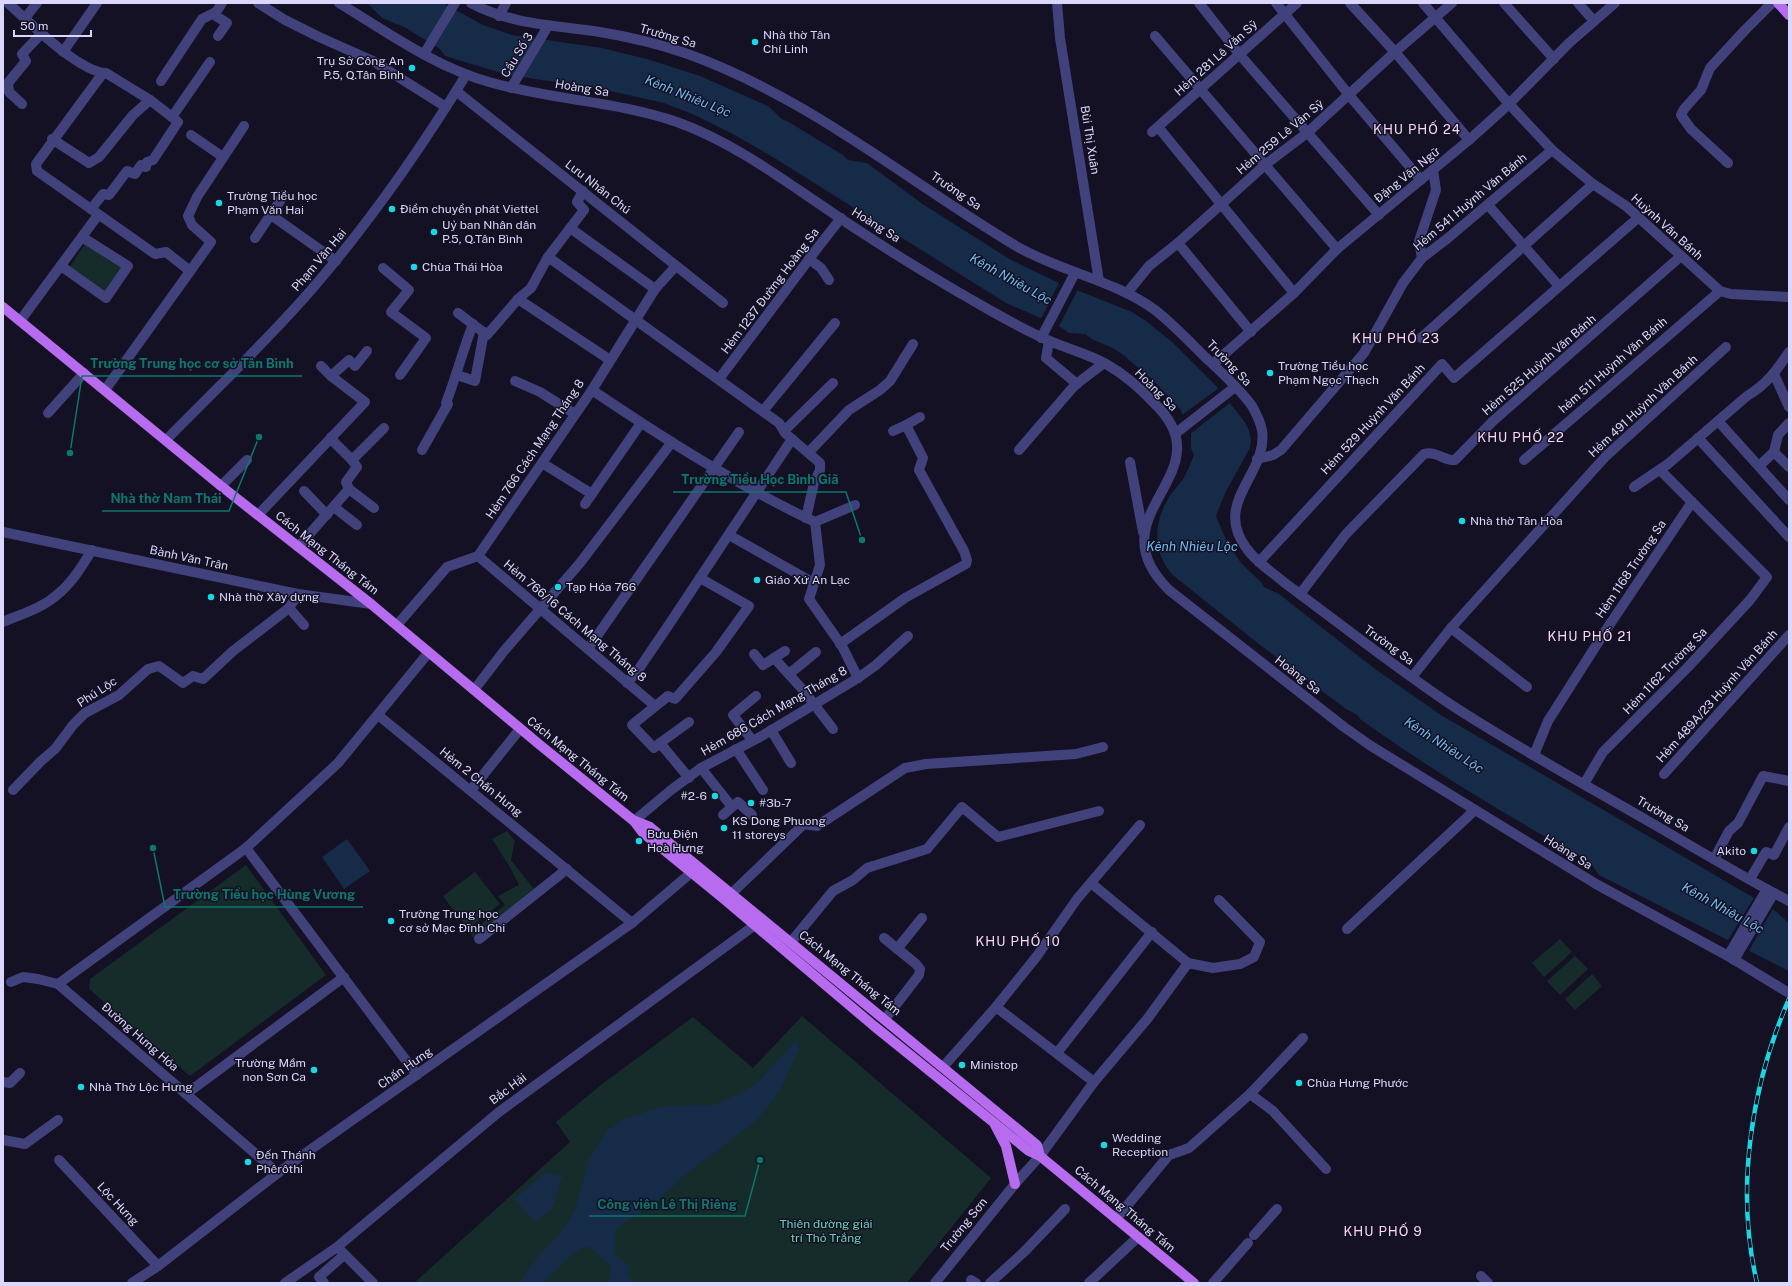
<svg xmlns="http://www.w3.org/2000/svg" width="1792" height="1286" font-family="'Public Sans',sans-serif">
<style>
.green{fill:#152c2a}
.water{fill:#162b48}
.pier{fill:#131123}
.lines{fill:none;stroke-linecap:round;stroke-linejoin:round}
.minor{stroke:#41427c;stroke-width:10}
.major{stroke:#b76bee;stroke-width:10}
.rail-casing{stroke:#1ad8e3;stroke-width:4.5}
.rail{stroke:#131123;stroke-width:3;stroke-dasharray:9;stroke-linecap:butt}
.poi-dot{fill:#1ad8e3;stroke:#131123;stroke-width:1.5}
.labels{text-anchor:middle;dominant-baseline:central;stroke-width:3;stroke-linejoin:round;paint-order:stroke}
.poi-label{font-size:12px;fill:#dad7fa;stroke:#131123;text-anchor:start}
.street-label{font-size:12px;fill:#dad7fa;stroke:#131123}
.park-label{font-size:12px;fill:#6cd2b4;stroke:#131123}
.water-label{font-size:13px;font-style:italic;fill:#71baee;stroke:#131123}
.neighbourhood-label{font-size:13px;letter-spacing:1px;fill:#fbd9f0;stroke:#131123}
.leader{fill:none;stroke:#0f766e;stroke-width:1.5}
.callout-dot{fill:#0f766e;stroke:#131123;stroke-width:1.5}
.callout-label{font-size:13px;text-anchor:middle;font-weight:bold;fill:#0f766e;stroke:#131123;stroke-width:3;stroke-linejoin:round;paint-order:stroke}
</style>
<rect width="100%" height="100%" fill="#131123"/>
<!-- green -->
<g class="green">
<polygon points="86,242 123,267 101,298 66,273"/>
<polygon points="507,831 515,841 511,860 534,889 474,938 470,933 505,905 498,896 519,885 511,869 492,839"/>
<polygon points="246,865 326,975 190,1076 89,989 90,979"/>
<polygon points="475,872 500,904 468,929 443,896"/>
<polygon points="1560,939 1572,952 1544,977 1532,963"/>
<polygon points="1575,956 1588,969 1560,995 1547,981"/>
<polygon points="1592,974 1602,986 1575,1010 1565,999"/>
<polygon points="802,1016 991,1178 907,1283 414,1283 570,1142 556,1122 602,1084 693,1017 753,1068"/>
</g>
<!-- water -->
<g class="water">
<path d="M 367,3 L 443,3 L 483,25 L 512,35 L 602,48 L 647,59 L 700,76 L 768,106 L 782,119 L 787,121 L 843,155 L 848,160 L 867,163 L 924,205 L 1011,260 L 1059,283 L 1132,312 L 1146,321 L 1172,342 L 1218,388 L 1244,421 L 1249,430 L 1251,440 L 1250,448 L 1226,491 L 1216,516 L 1226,540 L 1241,563 L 1261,582 L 1264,587 L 1279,594 L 1375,669 L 1441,715 L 1773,909 L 1789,923 L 1789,971 L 1599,875 L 1590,862 C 1511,818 1434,772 1360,719 L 1357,715 L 1346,709 L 1260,645 L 1174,576 C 1152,554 1153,523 1169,497 C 1173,491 1177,487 1181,482 C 1187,474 1190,464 1194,455 L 1191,448 L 1191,433 L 1180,409 L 1153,380 L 1122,354 L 1111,347 L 1093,340 L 1085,334 L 1069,333 L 1059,326 L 1006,303 L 776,159 L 733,134 L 695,115 L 664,103 L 597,88 L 508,75 L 445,56 L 440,49 L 406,28 L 382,18 Z"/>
<polygon points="347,839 370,871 344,889 322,857"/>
<path d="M 796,1040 L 799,1049 L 779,1092 L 756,1121 L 686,1174 L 655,1203 L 615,1229 L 615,1254 L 630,1267 L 628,1276 L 636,1283 L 608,1283 L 611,1266 L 588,1246 C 568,1254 558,1269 542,1283 L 520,1283 L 531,1265 L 559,1234 L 570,1219 L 576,1207 L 589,1159 L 607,1131 L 622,1120 L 664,1106 L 714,1105 L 736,1095 L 750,1088 L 760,1080 Z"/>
<polygon points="546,1172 562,1176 552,1209 535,1222 515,1199"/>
</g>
<!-- pier -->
<g class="pier">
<polygon points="1060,281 1078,289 1058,328 1040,321"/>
<polygon points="1219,388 1231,402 1190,434 1182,415"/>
<polygon points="1755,896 1774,907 1747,954 1727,942"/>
</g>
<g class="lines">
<!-- minor -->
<g class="minor">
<path d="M 8,3 C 29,22 79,72 106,73 L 150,100 L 172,117"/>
<polyline points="258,3 285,20 319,37 373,61 446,107"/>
<path d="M 339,3 C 387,32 435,67 489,82 C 551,100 616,101 677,122 C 727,140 771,171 815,201 C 861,233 910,264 958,292 C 986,308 1014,325 1043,338 C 1064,348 1086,353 1106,364 C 1124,374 1140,388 1154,403 C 1229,474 1091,513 1169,590 L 1344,727 L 1371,746 L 1596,884 L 1728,956 L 1789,993"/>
<path d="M 471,3 C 510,24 551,25 594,31 C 625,36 656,43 685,53 C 807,96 907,181 1016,246 C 1061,272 1114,280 1155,310 C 1173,324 1189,341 1205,357 C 1221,372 1239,388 1252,406 C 1256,413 1260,421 1262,430 C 1269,474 1211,502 1247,549 C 1257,563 1272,572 1285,583 C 1308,600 1330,617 1353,634 C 1385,658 1417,682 1450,704 C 1514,746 1582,783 1648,821 C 1695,848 1741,876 1789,901"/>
<polyline points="1057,3 1060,38 1099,281"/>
<polyline points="1199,3 1240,55 1379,215"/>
<polyline points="1276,3 1349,95 1421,180"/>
<polyline points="1350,3 1395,52 1469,140"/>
<polyline points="1423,3 1509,104 1552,150 1593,184 1626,206 1720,291 1731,294 1789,297"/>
<polyline points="1504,3 1554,59"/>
<polyline points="1578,3 1594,21"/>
<polyline points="216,12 216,16 227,23 218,36"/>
<polyline points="499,16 506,3"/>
<polyline points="25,18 37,3"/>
<polyline points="1155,36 1337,249"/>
<polyline points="63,52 97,3"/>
<polyline points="424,54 455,3"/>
<polyline points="103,73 36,164 37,171 155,254 166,252 190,271"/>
<polyline points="161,81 202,19 216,12 222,3"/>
<polyline points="511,88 548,26"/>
<polyline points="456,91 723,303"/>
<polyline points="22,104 9,92 8,83 26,61 22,54 42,33"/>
<polyline points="1158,127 1294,293"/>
<polyline points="1152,132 1297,3"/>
<polyline points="191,135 223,157"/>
<polyline points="52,139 89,163 99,157 133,115 150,100"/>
<polyline points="1728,163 1691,129 1681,115 1684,109 1701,90 1710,68 1745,30 1772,3"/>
<polyline points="1488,205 1559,286"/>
<polyline points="91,209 103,194 109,195 127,171 135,174 141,165 146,167 147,162 153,160 178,122 172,117 210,62"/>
<polyline points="271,215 336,261"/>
<polyline points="570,228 655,289"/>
<polyline points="255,238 284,195"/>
<polyline points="1178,243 1251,332"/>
<polyline points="548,257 779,423 786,434 820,463 820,470 814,483 806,518"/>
<polyline points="1422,258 1419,241 1436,190 1433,170"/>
<polyline points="809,259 821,268 829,280"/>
<polyline points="61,266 106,298 128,266 82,237"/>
<polyline points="383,268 409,290 391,312 426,338 400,375"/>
<polyline points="1127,293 1149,266 1178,243 1266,164 1307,133 1395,52 1452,3"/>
<polyline points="518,299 610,360"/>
<polyline points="458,313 487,335 518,299 531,288 548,257 584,210 577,202 583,191"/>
<polyline points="20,321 98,215"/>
<polyline points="1041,338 1075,273"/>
<polyline points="1421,338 1593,184"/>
<polyline points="1049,341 1046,358 1077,384"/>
<polyline points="1213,364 1294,293 1337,249 1469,140 1509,104 1569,43 1615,3"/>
<polyline points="1774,374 1789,407"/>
<polyline points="457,375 475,381 484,332"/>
<polyline points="331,376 349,360 355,366 367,351"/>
<polyline points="719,379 819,246 841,218"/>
<polyline points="515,381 540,392 575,414"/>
<polyline points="105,390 211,242 192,225 188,216 197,197 244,126"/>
<path d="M 592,390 C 663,438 737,485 815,522 L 820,565 L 809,599 L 842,646 L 858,678 L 760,737 L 701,768 L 671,790 L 634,821"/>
<path d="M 446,403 C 456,377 463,350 473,324"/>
<polyline points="763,411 835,323"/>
<polyline points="48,413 84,373"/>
<polyline points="1718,421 1789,500"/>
<polyline points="906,425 920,417"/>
<polyline points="784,431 833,383"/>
<polyline points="1176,433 1235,387"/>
<polyline points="1698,438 1789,537"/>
<path d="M 166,440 C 215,390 266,342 312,289 C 369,223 420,150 466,75"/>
<polyline points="422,450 448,404"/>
<polyline points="1019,450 1075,385 1104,363"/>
<polyline points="809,452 849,410 880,390 890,381 913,344"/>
<polyline points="1774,452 1789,467"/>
<polyline points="1257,459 1273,455 1281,450 1364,353 1403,283 1422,258 1448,238 1552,150"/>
<polyline points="352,460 384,428"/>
<polyline points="1524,460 1720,291"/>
<polyline points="1130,462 1143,532"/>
<polyline points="542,463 592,494"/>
<polyline points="1759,466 1774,452 1778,435 1789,423"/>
<polyline points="221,486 247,460"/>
<path d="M 1634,487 L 1668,464 L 1747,396 C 1766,385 1777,370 1789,352"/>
<polyline points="349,489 374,508"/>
<polyline points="304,491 327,515"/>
<polyline points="585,504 641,423"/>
<polyline points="334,507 357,525"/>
<polyline points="258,515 365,402 331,376 321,366"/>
<polyline points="815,522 855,505"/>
<polyline points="3,532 298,594 371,604"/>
<polyline points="729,535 814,583"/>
<polyline points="298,547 349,489 346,482 357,467 352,460 331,439 331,437"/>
<polyline points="478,556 655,706"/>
<polyline points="1259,562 1442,364 1454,378 1639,217"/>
<path d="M 1300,594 L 1346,534 L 1424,454 C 1435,450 1444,461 1455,460 L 1493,421 L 1681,256"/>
<polyline points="289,608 304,625"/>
<path d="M 3,622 C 21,614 43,608 58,594 C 72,583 82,566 92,550"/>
<polyline points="397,625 447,567 478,556 592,390 655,289 676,266"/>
<polyline points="1451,628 1527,687"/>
<polyline points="840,644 905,598 966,564 967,560 964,551 919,470 923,458 906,425 893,431"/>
<polyline points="588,649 739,432"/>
<polyline points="754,654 763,665 785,651"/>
<polyline points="774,658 804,691 833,729"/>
<polyline points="789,674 816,652"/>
<polyline points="1412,677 1451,628 1606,456 1726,347"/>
<polyline points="858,678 876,665 908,636"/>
<polyline points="627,683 636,673 670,623 792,439"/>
<polyline points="474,690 504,651 580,563 672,442"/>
<polyline points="378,715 632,923"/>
<polyline points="771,730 791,763"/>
<polyline points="752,740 733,715 756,696"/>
<polyline points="660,743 689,722"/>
<polyline points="736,749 763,790"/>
<polyline points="1534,755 1548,721 1606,630 1692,502"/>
<polyline points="701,768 732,807 723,815"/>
<polyline points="1664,774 1789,635"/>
<polyline points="689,778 660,743 654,748 632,725 668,696 675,699 716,652 749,606 700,578"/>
<polyline points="1584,784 1603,752 1688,667 1750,600 1767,577 1660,470"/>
<polyline points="13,790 41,761 55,749 73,725 85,713 119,695 148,669 159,666 183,683 193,676 203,679 233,651 289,608 298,594"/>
<polyline points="471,790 520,729"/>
<polyline points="732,807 738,802 752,815"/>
<polyline points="246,848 417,1075"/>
<polyline points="1714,859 1729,831 1738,823 1763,776 1789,781"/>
<polyline points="1750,879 1766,852 1774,855 1789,827"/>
<polyline points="1091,883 1188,963 1213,968 1240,964 1254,957 1260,942 1219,900"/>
<polyline points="731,894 804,824 817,826 905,768 926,764 1076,754 1103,747"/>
<polyline points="1347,929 1475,810"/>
<polyline points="884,938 916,964 920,969 919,975 885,1019"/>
<polyline points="479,939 567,869"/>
<polyline points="791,942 833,891 853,880 867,868 927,849 962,807 998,837 1099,811"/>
<polyline points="897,949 922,918"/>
<polyline points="1728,956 1767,889"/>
<polyline points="1734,960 1774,893"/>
<polyline points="11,982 23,977 38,979 58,984 278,1173"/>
<polyline points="58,984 246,848 338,763 429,652"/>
<polyline points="1057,1053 1152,932"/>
<polyline points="943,1067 996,1007 1037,956 1077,899 1140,825"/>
<polyline points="3,1082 10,1083 20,1073"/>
<polyline points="1094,1082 1148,1018 1188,963"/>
<polyline points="186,1094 344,977"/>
<polyline points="1250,1094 1303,1038"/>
<polyline points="3,1140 25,1144 58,1120"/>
<polyline points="59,1160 158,1266"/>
<polyline points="1116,1219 1169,1155 1189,1148 1250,1094 1273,1111 1326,1169"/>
<polyline points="1254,1235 1277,1209"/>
<polyline points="337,1247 373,1283"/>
<polyline points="1481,1276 1488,1283"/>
<polyline points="971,1280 976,1283"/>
<polyline points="132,1283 158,1266 283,1169 632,923 692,872"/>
<polyline points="285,1283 337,1247 499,1112 755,925"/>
<polyline points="324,1283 319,1277 344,1255"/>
<polyline points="935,1283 1015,1184 1040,1156 1094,1082 996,1007"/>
<polyline points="990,1283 1025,1251 1065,1209"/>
<polyline points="1089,1283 1138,1237"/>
<polyline points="1213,1283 1248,1243"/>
</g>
<!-- major -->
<g class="major">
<polyline points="1778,3 1789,15"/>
<polyline points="3,307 221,486 371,604 540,745 634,821 643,833 725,900 874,1026 1029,1151 1040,1156 1194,1283"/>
<polyline points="635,821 650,827 1037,1145 1040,1156"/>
<polyline points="995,1125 1006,1146 1015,1184"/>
</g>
<!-- rail casing -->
<g class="rail-casing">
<path id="rail" d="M 1757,1283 C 1735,1190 1751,1086 1789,999"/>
</g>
<!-- rail -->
<use href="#rail" class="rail"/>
</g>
<!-- markers -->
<g class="poi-dot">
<circle cx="755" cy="42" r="4"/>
<circle cx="412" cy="68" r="4"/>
<circle cx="219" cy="203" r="4"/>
<circle cx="392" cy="209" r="4"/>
<circle cx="434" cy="232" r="4"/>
<circle cx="414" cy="267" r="4"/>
<circle cx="1270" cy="373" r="4"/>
<circle cx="1462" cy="521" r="4"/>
<circle cx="757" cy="580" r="4"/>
<circle cx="558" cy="587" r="4"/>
<circle cx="211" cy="597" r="4"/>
<circle cx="715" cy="796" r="4"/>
<circle cx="751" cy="803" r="4"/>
<circle cx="724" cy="828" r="4"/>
<circle cx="639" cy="841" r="4"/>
<circle cx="1754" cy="851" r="4"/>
<circle cx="391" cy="921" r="4"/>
<circle cx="962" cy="1065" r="4"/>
<circle cx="314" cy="1070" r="4"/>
<circle cx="1299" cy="1083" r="4"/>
<circle cx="81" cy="1087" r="4"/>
<circle cx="1104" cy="1145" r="4"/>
<circle cx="248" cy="1162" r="4"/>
</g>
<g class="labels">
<!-- poi labels -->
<g class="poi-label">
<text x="763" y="35">Nhà thờ Tân<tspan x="763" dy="14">Chí Linh</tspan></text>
<text x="404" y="61" text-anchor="end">Trụ Sở Công An<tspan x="404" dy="14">P.5, Q.Tân Bình</tspan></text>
<text x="227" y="196">Trường Tiểu học<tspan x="227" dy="14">Phạm Văn Hai</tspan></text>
<text x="400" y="209">Điểm chuyển phát Viettel</text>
<text x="442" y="225">Uỷ ban Nhân dân<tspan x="442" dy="14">P.5, Q.Tân Bình</tspan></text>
<text x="422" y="267">Chùa Thái Hòa</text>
<text x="1278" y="366">Trường Tiểu học<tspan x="1278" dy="14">Phạm Ngọc Thạch</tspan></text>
<text x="1470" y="521">Nhà thờ Tân Hòa</text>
<text x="765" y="580">Giáo Xứ An Lạc</text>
<text x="566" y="587">Tạp Hóa 766</text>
<text x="219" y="597">Nhà thờ Xây dựng</text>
<text x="707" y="796" text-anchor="end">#2-6</text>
<text x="759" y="803">#3b-7</text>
<text x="732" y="821">KS Dong Phuong<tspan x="732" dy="14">11 storeys</tspan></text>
<text x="647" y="834">Bưu Điện<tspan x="647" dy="14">Hoà Hưng</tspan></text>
<text x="1746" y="851" text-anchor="end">Akito</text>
<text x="399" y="914">Trường Trung học<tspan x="399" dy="14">cơ sở Mạc Đĩnh Chi</tspan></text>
<text x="306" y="1063" text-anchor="end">Trường Mầm<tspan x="306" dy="14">non Sơn Ca</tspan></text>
<text x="970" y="1065">Ministop</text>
<text x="1307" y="1083">Chùa Hưng Phước</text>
<text x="89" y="1087">Nhà Thờ Lộc Hưng</text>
<text x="1112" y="1138">Wedding<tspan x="1112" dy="14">Reception</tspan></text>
<text x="256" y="1155">Đến Thánh<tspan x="256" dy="14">Phêrôthi</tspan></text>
</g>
<!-- street labels -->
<g class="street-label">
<text transform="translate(668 36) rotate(16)">Trường Sa</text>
<text transform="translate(517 55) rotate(-59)">Cầu Số 3</text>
<text transform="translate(1216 58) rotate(-42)">Hẻm 281 Lê Văn Sỹ</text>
<text transform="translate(582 88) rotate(9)">Hoàng Sa</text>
<text transform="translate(1280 137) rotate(-40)">Hẻm 259 Lê Văn Sỹ</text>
<text transform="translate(1090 140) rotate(81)">Bùi Thị Xuân</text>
<text transform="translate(1407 175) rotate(-39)">Đặng Văn Ngữ</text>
<text transform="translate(598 187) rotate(38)">Lưu Nhân Chú</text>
<text transform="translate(956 191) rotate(34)">Trường Sa</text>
<text transform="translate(1470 202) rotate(-40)">Hẻm 541 Huỳnh Văn Bánh</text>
<text transform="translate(876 225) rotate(32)">Hoàng Sa</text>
<text transform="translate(1667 227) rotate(42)">Huỳnh Văn Bánh</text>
<text transform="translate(319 260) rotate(-50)">Phạm Văn Hai</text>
<text transform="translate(770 291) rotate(-53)">Hẻm 1237 Đường Hoàng Sa</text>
<text transform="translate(1229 363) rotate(46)">Trường Sa</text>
<text transform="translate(1539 365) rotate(-41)">Hẻm 525 Huỳnh Văn Bánh</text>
<text transform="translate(1613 365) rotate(-41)">hẻm 511 Huỳnh Văn Bánh</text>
<text transform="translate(1156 390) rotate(45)">Hoàng Sa</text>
<text transform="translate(1643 406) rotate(-43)">Hẻm 491 Huỳnh Văn Bánh</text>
<text transform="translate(1373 419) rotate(-47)">Hẻm 529 Huỳnh Văn Bánh</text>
<text transform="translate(535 449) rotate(-56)">Hẻm 766 Cách Mạng Tháng 8</text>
<text transform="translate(327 553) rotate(38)">Cách Mạng Tháng Tám</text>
<text transform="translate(189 558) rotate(12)">Bành Văn Trân</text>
<text transform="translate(1631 569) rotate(-56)">Hẻm 1168 Trường Sa</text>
<text transform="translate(575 621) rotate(40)">Hẻm 766/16 Cách Mạng Tháng 8</text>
<text transform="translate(1389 645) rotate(36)">Trường Sa</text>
<text transform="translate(1665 671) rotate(-46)">Hẻm 1162 Trường Sa</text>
<text transform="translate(1298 675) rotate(38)">Hoàng Sa</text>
<text transform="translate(97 692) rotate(-33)">Phú Lộc</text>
<text transform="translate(1717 696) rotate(-48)">Hẻm 489A/23 Huỳnh Văn Bánh</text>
<text transform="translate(774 711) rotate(-30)">Hẻm 686 Cách Mạng Tháng 8</text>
<text transform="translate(578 759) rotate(39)">Cách Mạng Tháng Tám</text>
<text transform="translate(481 782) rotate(39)">Hẻm 2 Chấn Hưng</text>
<text transform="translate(1663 814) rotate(30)">Trường Sa</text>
<text transform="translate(1568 852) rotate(32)">Hoàng Sa</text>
<text transform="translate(850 973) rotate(39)">Cách Mạng Tháng Tám</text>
<text transform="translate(140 1037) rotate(41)">Đường Hưng Hóa</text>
<text transform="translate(405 1068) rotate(-35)">Chấn Hưng</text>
<text transform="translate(508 1089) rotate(-37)">Bắc Hải</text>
<text transform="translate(118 1204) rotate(47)">Lộc Hưng</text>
<text transform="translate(1125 1209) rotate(40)">Cách Mạng Tháng Tám</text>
<text transform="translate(964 1225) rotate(-51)">Trường Sơn</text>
</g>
<!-- park labels -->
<g class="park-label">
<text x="826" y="1224">Thiên đường giải<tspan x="826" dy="14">trí Thỏ Trắng</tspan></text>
</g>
<!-- water labels -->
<g class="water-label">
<text transform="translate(688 96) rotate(22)">Kênh Nhiêu Lộc</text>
<text transform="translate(1011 279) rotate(29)">Kênh Nhiêu Lộc</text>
<text x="1192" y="546">Kênh Nhiêu Lộc</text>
<text transform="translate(1444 745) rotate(33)">Kênh Nhiêu Lộc</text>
<text transform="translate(1723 908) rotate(29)">Kênh Nhiêu Lộc</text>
</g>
<!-- neighbourhood labels -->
<g class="neighbourhood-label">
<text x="1417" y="129">KHU PHỐ 24</text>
<text x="1396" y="338">KHU PHỐ 23</text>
<text x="1521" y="437">KHU PHỐ 22</text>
<text x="1590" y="636">KHU PHỐ 21</text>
<text x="1018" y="941">KHU PHỐ 10</text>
<text x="1383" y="1231">KHU PHỐ 9</text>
</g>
</g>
<!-- callouts -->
<path class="leader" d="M70 453L82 376H302M862 540L846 492H673M259 437L229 511H102M153 848L165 907H363M760 1160L745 1216H589"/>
<g class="callout-dot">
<circle cx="70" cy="453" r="4"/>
<circle cx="862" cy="540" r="4"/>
<circle cx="259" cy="437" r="4"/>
<circle cx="153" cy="848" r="4"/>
<circle cx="760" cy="1160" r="4"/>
</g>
<g class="callout-label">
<text x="192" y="368">Trường Trung học cơ sở Tân Bình</text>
<text x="760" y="484">Trường Tiểu Học Bình Giã</text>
<text x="166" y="503">Nhà thờ Nam Thái</text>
<text x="264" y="899">Trường Tiểu học Hùng Vương</text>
<text x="667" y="1209">Công viên Lê Thị Riêng</text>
</g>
<!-- border -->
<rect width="1792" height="1286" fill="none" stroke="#dad7fa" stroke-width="8"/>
<!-- scale -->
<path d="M14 30v6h77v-6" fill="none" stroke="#dad7fa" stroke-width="2"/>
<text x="20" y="30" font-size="12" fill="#dad7fa" stroke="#131123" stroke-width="3" paint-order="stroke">50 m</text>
</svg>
